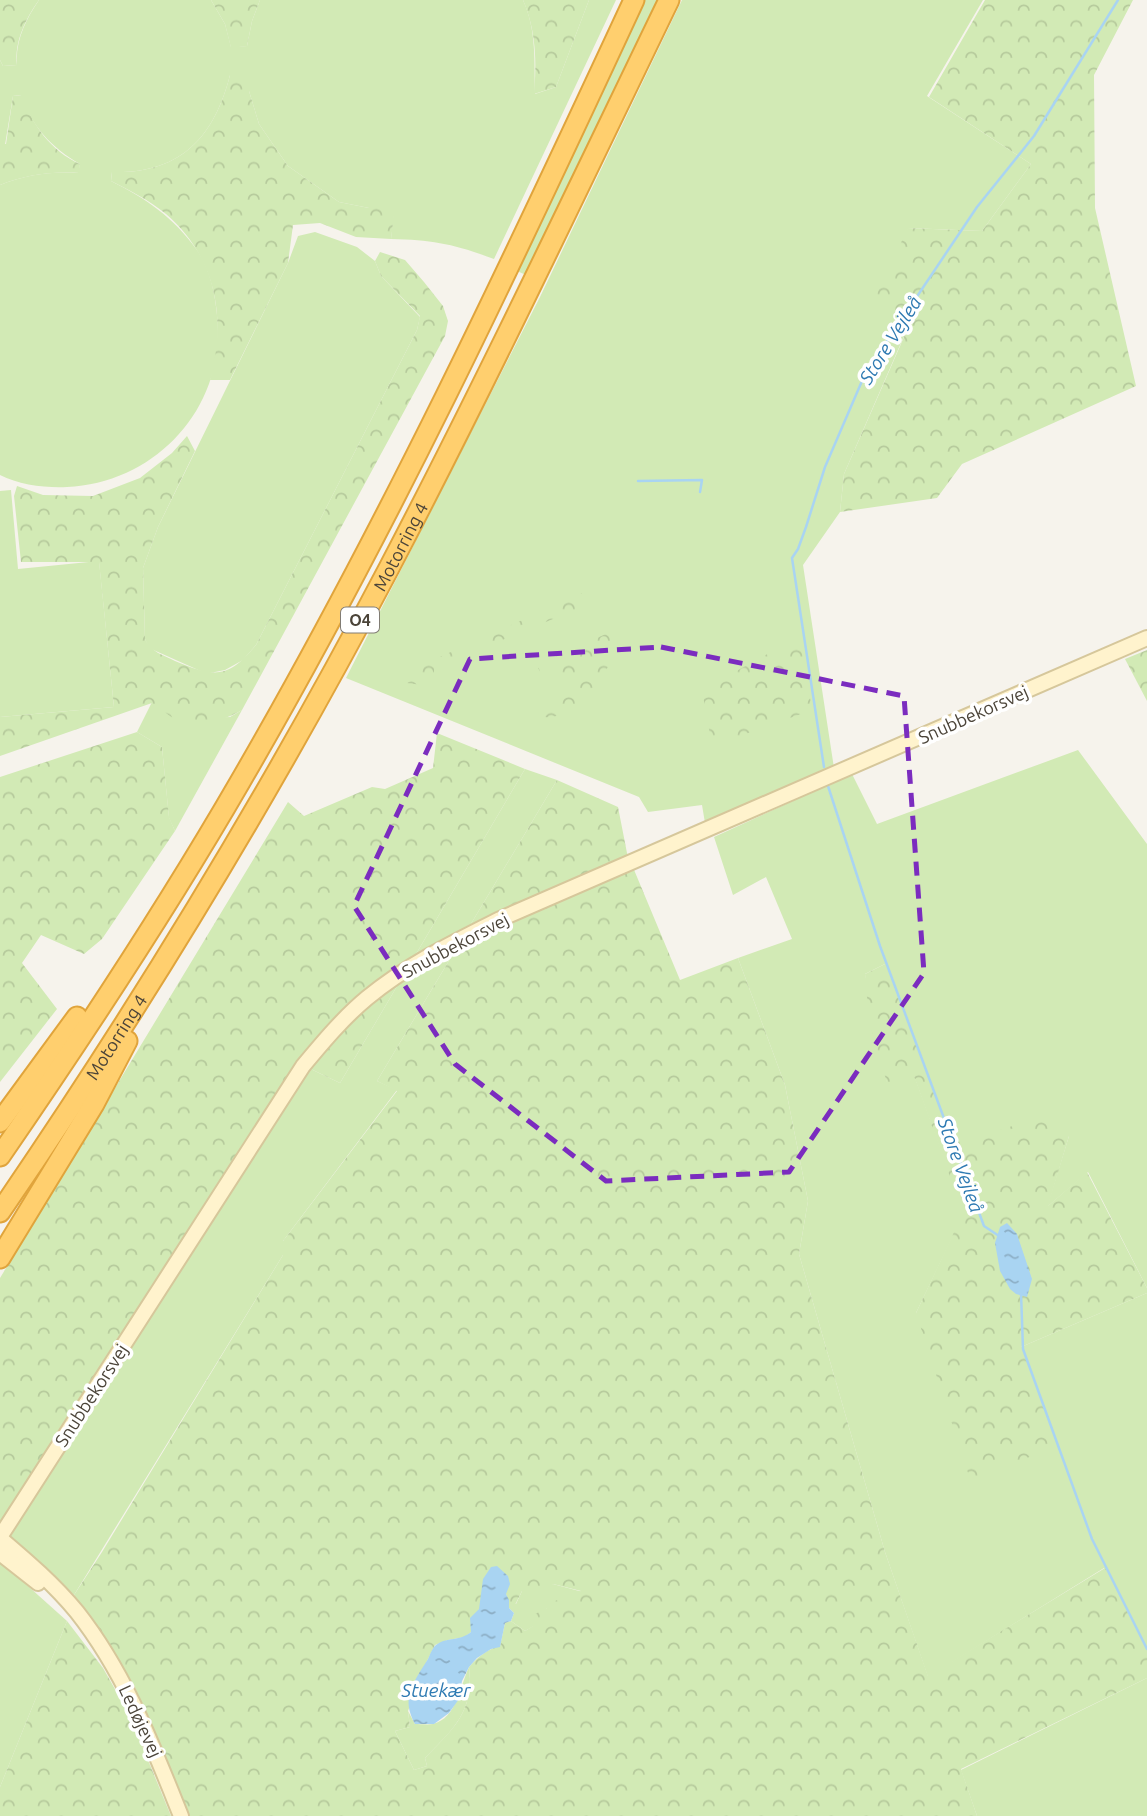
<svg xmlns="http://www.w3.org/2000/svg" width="1147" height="1816" font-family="Ubuntu,sans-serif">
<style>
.green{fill:#d2eab5}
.forest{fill:url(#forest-crowns);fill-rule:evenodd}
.water{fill:url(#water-ripples)}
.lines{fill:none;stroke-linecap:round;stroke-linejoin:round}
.stream{stroke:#a9d4f2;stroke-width:2.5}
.secondary-casing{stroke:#d6c79b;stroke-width:18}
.highway-casing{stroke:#e0a43c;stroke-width:23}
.secondary{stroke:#fff3cd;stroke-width:14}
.highway{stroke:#ffcf6e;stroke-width:19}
.marked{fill:none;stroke:#7b2cbf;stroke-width:5;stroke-dasharray:14 9;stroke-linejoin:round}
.labels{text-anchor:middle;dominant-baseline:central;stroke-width:7;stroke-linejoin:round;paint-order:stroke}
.shield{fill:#fff;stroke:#817c74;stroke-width:2}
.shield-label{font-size:16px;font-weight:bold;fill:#4b4439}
.street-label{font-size:18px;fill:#4b4439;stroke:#fff}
.water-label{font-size:19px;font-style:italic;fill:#2e7ab2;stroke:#fff}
</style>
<defs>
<pattern id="forest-crowns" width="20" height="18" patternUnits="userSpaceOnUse" patternTransform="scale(1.75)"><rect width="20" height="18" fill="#d2eab5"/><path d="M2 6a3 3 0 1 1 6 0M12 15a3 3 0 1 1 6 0" fill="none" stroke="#b6ca9c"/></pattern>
<pattern id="water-ripples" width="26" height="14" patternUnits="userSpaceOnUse" patternTransform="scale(1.75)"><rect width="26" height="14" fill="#a9d4f2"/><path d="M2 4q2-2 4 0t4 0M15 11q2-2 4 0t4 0" fill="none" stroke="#8caec5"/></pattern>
</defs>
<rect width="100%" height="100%" fill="#f6f3ec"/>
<!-- green -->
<g class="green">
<path d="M 39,0 L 211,0 L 225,24 L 231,47 L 247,46 L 252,21 L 260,0 L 523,0 C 537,31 534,62 535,94 L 556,87 L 589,0 L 616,0 L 494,259 C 454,244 433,240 391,239 L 394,208 L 369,208 L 339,202 L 288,166 L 259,124 L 249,91 L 249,75 L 230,75 C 214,138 180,174 112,172 L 111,181 C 147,199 173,217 197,250 C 210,269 215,293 217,315 C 227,406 157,483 67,487 C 46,488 19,485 0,475 L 0,185 C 25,175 51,171 78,173 L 80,164 C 52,148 32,127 21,95 L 13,96 L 5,145 L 0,144 L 0,60 L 3,66 L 17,65 C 15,41 26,19 39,0 Z"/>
<polygon points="644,0 657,0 526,275 517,271"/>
<polygon points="682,0 983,0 927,96 1031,164 982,231 908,228 904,336 844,474 840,512 803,565 834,768 705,823 702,805 648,812 639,797 346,678 540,297"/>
<polygon points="315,232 357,247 375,261 381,276 420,317 417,330 256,645 243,660 225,670 210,673 205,673 149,648 145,639 143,568 158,527 288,263 298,236"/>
<polygon points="11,490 18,569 99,561 114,707 0,717 0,491"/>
<polygon points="152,702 176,719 230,717 242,710 175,831 169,818 162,747 137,732"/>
<polygon points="1078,750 1147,844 1147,1288 1088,1172 1047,1207 1069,1136 953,1143 887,963 865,974 887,1082 914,1075 964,1213 916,1313 1021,1347 1147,1293 1147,1650 1104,1568 928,1677 885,1552 799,1254 808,1201 785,1085 738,958 792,939 766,877 733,895 714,837 852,774 877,824"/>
<polygon points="525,769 557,780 377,1081 397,1090 283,1241 283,1255 74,1595 0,1530 0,1523 296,1062 340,1083"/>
<polygon points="0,1561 67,1621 0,1787"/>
<polygon points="553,1584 583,1592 547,1608 534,1626 525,1631 511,1621 514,1613 509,1608 509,1604 516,1604 522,1591"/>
<path d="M 469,1667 C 474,1712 454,1728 425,1758 L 427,1766 L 414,1770 L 395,1731 L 410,1727 L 408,1711 L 415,1724 C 420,1724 428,1725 433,1724 C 457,1718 460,1686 469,1667 Z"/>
<polygon points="1147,1678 1147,1816 977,1816 961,1770"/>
</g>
<!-- forest -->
<g class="forest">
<path d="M 0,0 L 39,0 C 26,18 14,42 17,65 L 3,66 L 0,60 Z"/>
<polygon points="211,0 260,0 252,21 247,46 231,48 225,24"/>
<path d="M 523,0 L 589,0 L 556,87 L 534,94 C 537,63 536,30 523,0 Z"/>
<polygon points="985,0 1133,0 1094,75 1095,208 1136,386 962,464 937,498 840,512 844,474 904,337 876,295 908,228 982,231 1031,164 929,97"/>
<path d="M 249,74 L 249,91 L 259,124 L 288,166 L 339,202 L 369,208 L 395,208 L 391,239 L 356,237 L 320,223 L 293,225 L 288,263 L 230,380 L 210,380 C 227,318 216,257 166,214 C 149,200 129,190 111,181 L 112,172 C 180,174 214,138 230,75 Z"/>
<path d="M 22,95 C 32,125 51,151 80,164 L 79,173 C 52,171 25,175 0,185 L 0,144 L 6,144 L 13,96 Z"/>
<path d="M 380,252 L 405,260 L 424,282 L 443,306 L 448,321 L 445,336 L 242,710 C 231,717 205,726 192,725 C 177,724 163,710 152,703 L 0,756 L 0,717 L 114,707 L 99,562 L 21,562 L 14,496 L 17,486 L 43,495 L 93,496 L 140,478 L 172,453 L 187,436 L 195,451 L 158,527 L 143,568 L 145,639 C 151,652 163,655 175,661 C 214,677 227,680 256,645 L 417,330 L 420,316 L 381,276 L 375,261 Z"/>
<polygon points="587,591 593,598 592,602 587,605 434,668 434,675 422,685 407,683 421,659 433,660"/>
<path d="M 621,627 L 624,637 C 613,655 604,678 590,695 C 581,706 550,725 537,714 L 565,698 L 569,688 L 566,674 L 542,675 L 538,668 L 547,661 Z"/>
<polygon points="800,636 812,710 712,746 702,690"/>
<polygon points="1147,650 1147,701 1125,659"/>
<polygon points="137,732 162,747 169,817 175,831 102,939 84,954 41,935 22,963 57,1009 0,1082 0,777"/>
<polygon points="437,733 525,769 340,1083 296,1062 0,1523 0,1278 288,802 304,816 372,787 385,789 433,768"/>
<path d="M 557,780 L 618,807 L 627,853 L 680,980 L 738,958 L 785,1085 L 808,1201 L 799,1254 L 885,1552 L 928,1676 L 1105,1568 L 1147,1650 L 1147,1678 L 961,1769 L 977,1816 L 189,1816 L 135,1688 L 74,1595 L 102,1552 L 283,1255 L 283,1241 L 397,1091 L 377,1081 ZM 553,1584 L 581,1591 L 547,1604 L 547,1608 L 535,1614 L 533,1626 L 525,1631 L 511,1621 L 505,1623 L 500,1646 C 487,1649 478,1657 469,1667 C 474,1712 454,1728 425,1758 L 427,1766 L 414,1770 L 395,1731 L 410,1727 L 408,1711 L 427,1661 L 435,1645 L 448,1640 L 465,1637 L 471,1632 L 479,1609 L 506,1594 L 509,1604 L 515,1605 L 522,1591 L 543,1594 Z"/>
<polygon points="887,963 953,1143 1055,1114 1069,1136 1048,1206 1087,1172 1147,1288 1147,1293 1021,1347 1059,1446 970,1479 916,1313 963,1213 914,1076 887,1083 869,1021 865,974"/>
<polygon points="67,1621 103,1668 129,1714 171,1816 0,1816 0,1787"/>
</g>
<!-- water -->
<g class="water">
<polygon points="1007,1223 1017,1234 1032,1279 1027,1297 1016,1294 1010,1289 1000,1271 995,1243 1000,1227"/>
<path d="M 497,1566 L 508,1576 L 510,1584 L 506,1594 L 509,1600 L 509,1608 L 514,1613 L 511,1621 L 505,1623 L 500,1647 L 491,1649 L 477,1658 L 469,1667 L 462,1681 L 459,1699 L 449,1713 L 434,1724 L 415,1724 C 400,1697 414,1682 428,1659 C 430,1655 432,1648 436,1645 C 446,1637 461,1641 471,1632 L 470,1618 L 479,1609 L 483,1579 L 491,1567 Z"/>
</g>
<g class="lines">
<!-- stream -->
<g class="stream">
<polyline points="638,481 702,480 700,492"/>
<polyline points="824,767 792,558 798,549 806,527 825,467 865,374 977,207 1034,136 1118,0"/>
<polyline points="828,786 880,946 984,1226 999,1236"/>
<polyline points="1021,1293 1023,1349 1092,1539 1147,1649"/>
</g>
<!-- secondary casing -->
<g class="secondary-casing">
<g id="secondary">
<path d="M 0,1537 L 303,1066 C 323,1042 343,1018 367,998 C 407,965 452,943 498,920 L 1147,638"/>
<path d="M 0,1538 C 27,1561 54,1584 77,1612 C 125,1673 152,1744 181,1816"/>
<polyline points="0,1553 38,1583"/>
</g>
</g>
<!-- highway casing -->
<g class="highway-casing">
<g id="highway">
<polyline points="0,1122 77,1017"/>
<path d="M 0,1156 C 84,1034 166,910 240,782 C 387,529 511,265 634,0"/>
<path id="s1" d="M 0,1212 C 142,1005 272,791 389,568 C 487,381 577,190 669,0"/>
<polyline points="0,1258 94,1104 127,1041"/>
</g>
</g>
<!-- secondary -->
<use href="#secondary" class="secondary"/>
<!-- highway -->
<use href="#highway" class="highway"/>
</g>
<!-- marked area -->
<path class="marked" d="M 661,647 L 904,696 L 924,973 L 789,1172 L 606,1181 L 455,1064 L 354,906 L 470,659 Z"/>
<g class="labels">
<!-- shield labels -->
<rect class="shield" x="341" y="607.5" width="38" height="25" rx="5"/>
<g class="shield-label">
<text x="360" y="620">O4</text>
</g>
<!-- street labels -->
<g class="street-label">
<text stroke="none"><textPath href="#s1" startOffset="777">Motorring 4</textPath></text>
<text transform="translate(973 714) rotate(-24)">Snubbekorsvej</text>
<text transform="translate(455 945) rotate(-28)">Snubbekorsvej</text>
<text stroke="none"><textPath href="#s1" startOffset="210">Motorring 4</textPath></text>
<text transform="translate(91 1395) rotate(-57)">Snubbekorsvej</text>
<text transform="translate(141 1721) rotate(65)">Ledøjevej</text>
</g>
<!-- water labels -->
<g class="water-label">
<text transform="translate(890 340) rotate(-58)">Store Vejleå</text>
<text transform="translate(961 1165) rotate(70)">Store Vejleå</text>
<text x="436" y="1690">Stuekær</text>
</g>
</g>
</svg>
